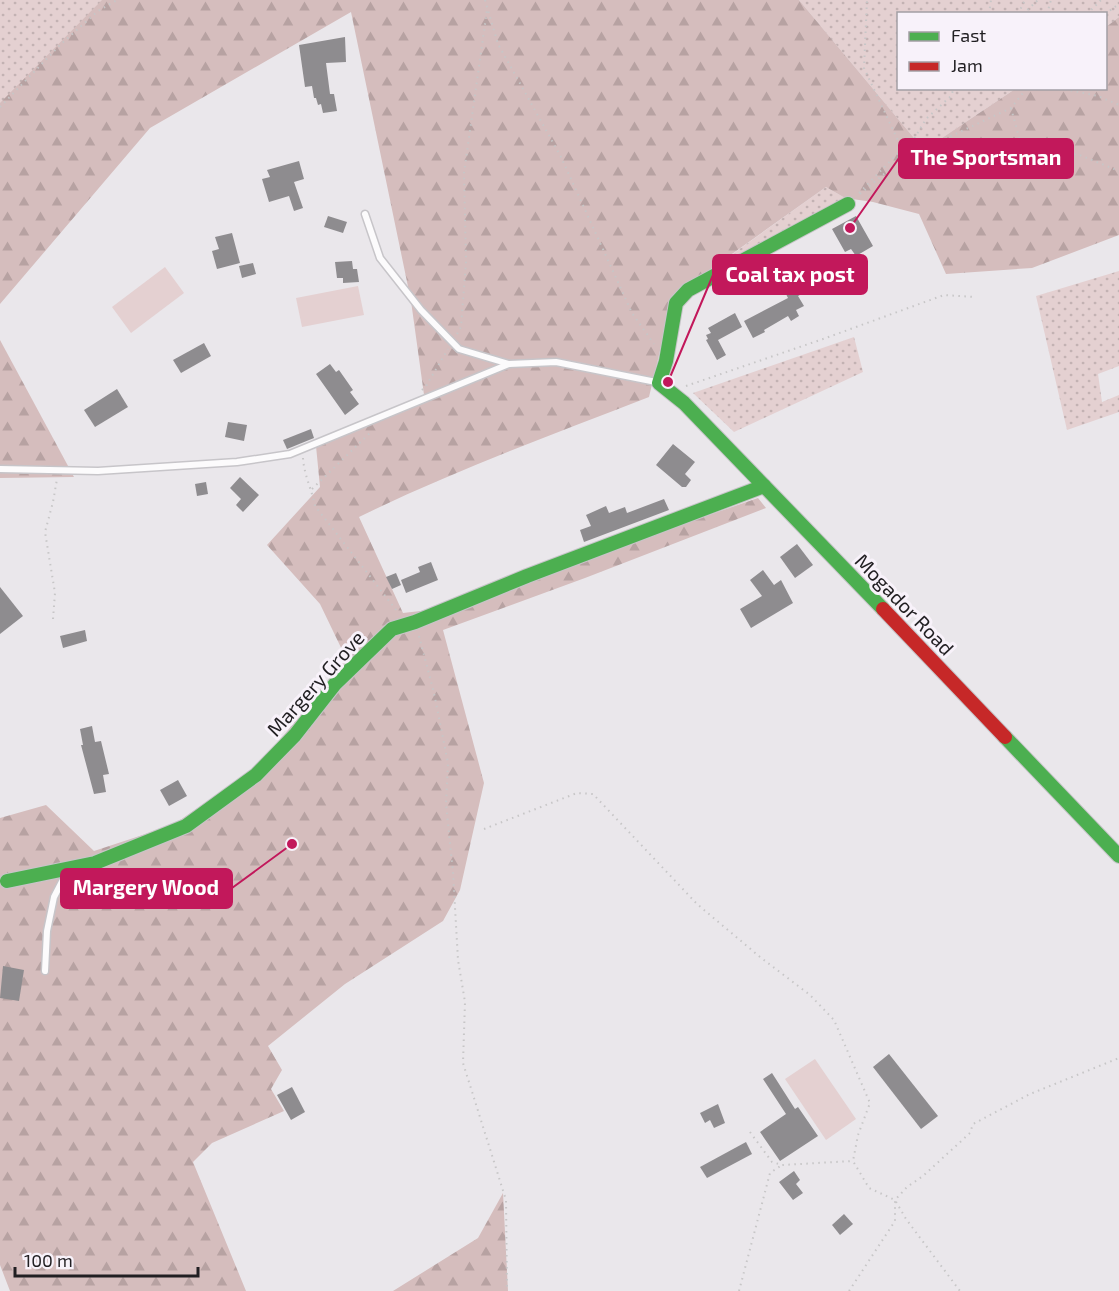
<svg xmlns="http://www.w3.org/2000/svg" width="1119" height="1291" font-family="'Exo 2',sans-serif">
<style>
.grass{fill:url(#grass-dots)}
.forest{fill:url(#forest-firs)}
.garden{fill:#e4d0d1}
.building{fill:#8e8c8f}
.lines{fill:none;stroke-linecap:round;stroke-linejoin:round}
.lane-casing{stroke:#c7c5c9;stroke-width:9}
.fast-casing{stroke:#c7c5c9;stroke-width:16}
.jam-casing{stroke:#c7c5c9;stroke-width:16}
.path{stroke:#c7c6c7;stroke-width:2;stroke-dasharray:1.5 4.5;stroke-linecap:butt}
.lane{stroke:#fcfbfc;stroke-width:6}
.fast{stroke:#4caf50;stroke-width:14}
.jam{stroke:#c62828;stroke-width:14}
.labels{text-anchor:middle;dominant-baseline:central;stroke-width:6;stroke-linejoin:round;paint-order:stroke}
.street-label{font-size:20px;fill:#211f22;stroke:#f8f2fa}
.leader{fill:none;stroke:#c2185b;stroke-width:2}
.callout-dot{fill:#c2185b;stroke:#f8f2fa;stroke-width:2}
.callout{fill:#c2185b;stroke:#c2185b;stroke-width:2}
.callout-label{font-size:21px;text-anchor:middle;font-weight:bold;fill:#fff}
</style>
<defs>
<pattern id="grass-dots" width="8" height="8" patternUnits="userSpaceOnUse" patternTransform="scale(1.5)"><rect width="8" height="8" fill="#e4d0d1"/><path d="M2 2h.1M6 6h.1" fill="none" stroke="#c3b2b3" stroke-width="1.8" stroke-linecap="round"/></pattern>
<pattern id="forest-firs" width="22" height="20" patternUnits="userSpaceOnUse" patternTransform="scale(1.5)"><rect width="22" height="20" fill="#d5bdbd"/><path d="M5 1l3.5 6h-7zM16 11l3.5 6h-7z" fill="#b7a2a2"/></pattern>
</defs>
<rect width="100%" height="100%" fill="#eae7eb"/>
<!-- grass -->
<g class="grass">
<polygon points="0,0 110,0 0,122"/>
<polygon points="799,0 1119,0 1119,17 1106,27 1106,14 898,14 898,88 1015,89 924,150"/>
<polygon points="826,187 845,198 692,283"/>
<polygon points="1119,271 1119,366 1098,374 1102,402 1119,395 1119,412 1067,430 1036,296"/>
<polygon points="854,337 863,372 734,432 693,393"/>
</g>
<!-- forest -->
<g class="forest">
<path d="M 102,0 L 799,0 L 924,150 L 1015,89 L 1106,88 L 1106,27 L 1119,17 L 1119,235 L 1032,268 L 946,274 L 919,214 L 873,202 L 845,198 L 826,187 L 673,296 L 649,397 C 551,435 453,471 359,517 L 403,613 L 438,609 L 758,498 L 766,508 L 585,578 L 443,630 L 484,783 L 460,890 L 443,921 L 345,984 L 268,1046 L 282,1070 L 271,1089 L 284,1111 L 212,1143 L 193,1162 L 246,1291 L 10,1291 L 0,1265 L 0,818 L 46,805 L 94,851 L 173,825 L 260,765 L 346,658 L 320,604 L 267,545 L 320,487 L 316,446 L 425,402 L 411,301 L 351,12 L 150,128 L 0,304 L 0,103 Z"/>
<polygon points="0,340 74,477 0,478"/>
<polygon points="503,1193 508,1291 393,1291 478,1238"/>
</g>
<!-- garden -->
<g class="garden">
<polygon points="165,267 184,293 131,333 112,307"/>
<polygon points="358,286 364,315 302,327 296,298"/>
<polygon points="815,1059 856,1119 826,1140 785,1079"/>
</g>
<!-- building -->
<g class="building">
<polygon points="345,37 346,62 326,63 330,94 334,94 337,111 323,113 321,104 318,105 316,98 314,98 312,86 305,87 299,45"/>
<polygon points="299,161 304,179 294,182 303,208 294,211 289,196 269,202 262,179 270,177 267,170"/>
<polygon points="328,216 347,222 343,233 324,227"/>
<polygon points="856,216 873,246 856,256 851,249 845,252 832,229"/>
<polygon points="232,233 240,263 217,269 212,251 219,249 215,237"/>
<polygon points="352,261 353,269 357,269 359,282 343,283 343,278 337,278 335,262"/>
<polygon points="253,263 256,274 242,278 239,266"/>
<polygon points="815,269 818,274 828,269 832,277 798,296 804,306 796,310 799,316 791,321 788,316 764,330 765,332 753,338 744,321 788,298 785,292 791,289 788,284"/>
<polygon points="735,313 742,327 718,340 726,355 717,360 706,340 708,339 706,335 711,333 708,328"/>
<polygon points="204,343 211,356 181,373 173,360"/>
<polygon points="330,364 336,372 339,370 353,390 350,392 359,404 345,415 316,374"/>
<polygon points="117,389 128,407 95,427 84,410"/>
<polygon points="228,422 247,425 244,441 225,437"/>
<polygon points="311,429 314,438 287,449 283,440"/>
<polygon points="673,444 695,462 685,474 691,480 686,487 682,487 656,465"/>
<polygon points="240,477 259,495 243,512 236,505 241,499 230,488"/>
<polygon points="206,482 208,494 197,496 195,484"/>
<polygon points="664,499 669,510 584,542 580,530 591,526 586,515 606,506 609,513 625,507 627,513"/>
<polygon points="797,544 813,565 795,578 780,557"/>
<polygon points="431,562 438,580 406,593 401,580 420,572 418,567"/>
<polygon points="763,570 774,585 781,580 793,603 751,628 740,609 762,596 750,580"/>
<polygon points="396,573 401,585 392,589 386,577"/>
<polygon points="0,587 23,616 0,634"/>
<polygon points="85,630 87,641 63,648 60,636"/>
<polygon points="92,726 95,742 101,741 109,774 103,775 106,792 94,794 81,745 83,745 80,729"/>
<polygon points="178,780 187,796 169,806 160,790"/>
<polygon points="3,966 24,970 19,1001 0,998"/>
<polygon points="889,1054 938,1116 921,1129 873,1067"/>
<polygon points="772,1073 795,1109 798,1107 818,1136 780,1161 760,1132 786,1114 763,1079"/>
<polygon points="292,1087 305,1112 291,1120 277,1095"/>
<polygon points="718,1104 725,1123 714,1128 710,1120 705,1123 700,1113"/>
<polygon points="746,1142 752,1154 707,1178 700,1167"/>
<polygon points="794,1171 800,1180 796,1184 803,1193 793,1200 779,1182"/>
<polygon points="844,1214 853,1224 840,1235 832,1225"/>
</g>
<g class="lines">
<!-- lane casing -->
<g class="lane-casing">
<g id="lane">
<polyline points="365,214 380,258 421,310 459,349 509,364 556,362 656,382"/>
<polyline points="0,469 98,471 237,462 290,454 509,364"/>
<polyline points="45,971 47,931 54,897 67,872"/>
</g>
</g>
<!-- fast casing -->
<g class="fast-casing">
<g id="fast">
<polyline points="848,204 688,290 676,303 666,361 659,383 684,403 883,609"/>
<polyline points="1005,737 1119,856"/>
<polyline points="7,881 95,863 186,826 256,775 295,735 335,684 392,629 415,622 527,576 764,486"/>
</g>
</g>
<!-- jam casing -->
<g class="jam-casing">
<polyline id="jam" points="883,609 1005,737"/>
</g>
<!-- path -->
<g class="path">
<polyline points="485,0 498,44 561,157 632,313 654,344"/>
<polyline points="989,14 991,0"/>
<polyline points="1018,14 1025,0"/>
<polyline points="1023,14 1038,0"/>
<polyline points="1047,14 1051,0"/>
<polyline points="1087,14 1101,0"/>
<polyline points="1105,14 1119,4"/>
<polyline points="1059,88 1098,96 1119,105"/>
<polyline points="0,107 60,45 98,11 117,0"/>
<polyline points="1011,108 1024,156 1031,161 1077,154 1119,171"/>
<polyline points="902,159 926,119 951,96 954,88"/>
<polyline points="859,193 902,149 864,68 867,0"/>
<polyline points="860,194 902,159 1011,108 1027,88"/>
<polyline points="457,334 461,327 466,262 464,173 487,10"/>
<polyline points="686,386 823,339 944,295 975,297"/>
<polyline points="422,390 426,386 448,349"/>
<path d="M 303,458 C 304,475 312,490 315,506 L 397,611"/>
<polyline points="312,489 372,431"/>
<polyline points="53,619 55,593 45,532 53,502 57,479"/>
<polyline points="419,636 434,693 448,763 446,804 453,872 458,960 465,1002 463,1063 506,1200 507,1291"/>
<polyline points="484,829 577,793 593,794 697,904 760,957 810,995 834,1020 870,1103 858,1135 853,1161 869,1188 895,1200 906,1219 960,1291"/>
<polyline points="750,1132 772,1162 782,1165 853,1161"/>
<polyline points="739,1291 770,1173 782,1165"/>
<polyline points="849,1291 895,1221 895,1200 907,1187 923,1176 970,1133 973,1124 1030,1094 1119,1058"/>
</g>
<!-- lane -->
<use href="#lane" class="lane"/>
<!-- fast -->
<use href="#fast" class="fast"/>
<!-- jam -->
<use href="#jam" class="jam"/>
</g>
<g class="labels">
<!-- street labels -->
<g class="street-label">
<text transform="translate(905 604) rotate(46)">Mogador Road</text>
<text transform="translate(315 683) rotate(-48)">Margery Grove</text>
</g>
</g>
<!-- callouts -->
<path class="leader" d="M850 228L899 158M668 382L713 275M292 844L232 888"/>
<g class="callout-dot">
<circle cx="850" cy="228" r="6"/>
<circle cx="668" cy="382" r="6"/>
<circle cx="292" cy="844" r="6"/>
</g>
<g class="callout">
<rect x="899" y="139" width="174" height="39" rx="6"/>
<rect x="713" y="255" width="154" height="39" rx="6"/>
<rect x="61" y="869" width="171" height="39" rx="6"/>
</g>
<g class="callout-label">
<text x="986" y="165">The Sportsman</text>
<text x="790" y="282">Coal tax post</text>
<text x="146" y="895">Margery Wood</text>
</g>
<!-- legend -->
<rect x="897" y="12" width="210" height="78" fill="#f8f2fa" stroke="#a29ea4" stroke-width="1.5"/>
<rect x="909" y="32" width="30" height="9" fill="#4caf50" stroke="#a29ea4" stroke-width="1.5"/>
<text x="951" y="42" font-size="18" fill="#211f22">Fast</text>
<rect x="909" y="62" width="30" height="9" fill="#c62828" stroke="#a29ea4" stroke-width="1.5"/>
<text x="951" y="72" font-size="18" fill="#211f22">Jam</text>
<!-- scale -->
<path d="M15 1267v9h183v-9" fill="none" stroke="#211f22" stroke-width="3"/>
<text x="24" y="1267" font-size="18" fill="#211f22" stroke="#f8f2fa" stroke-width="4.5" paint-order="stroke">100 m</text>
</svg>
